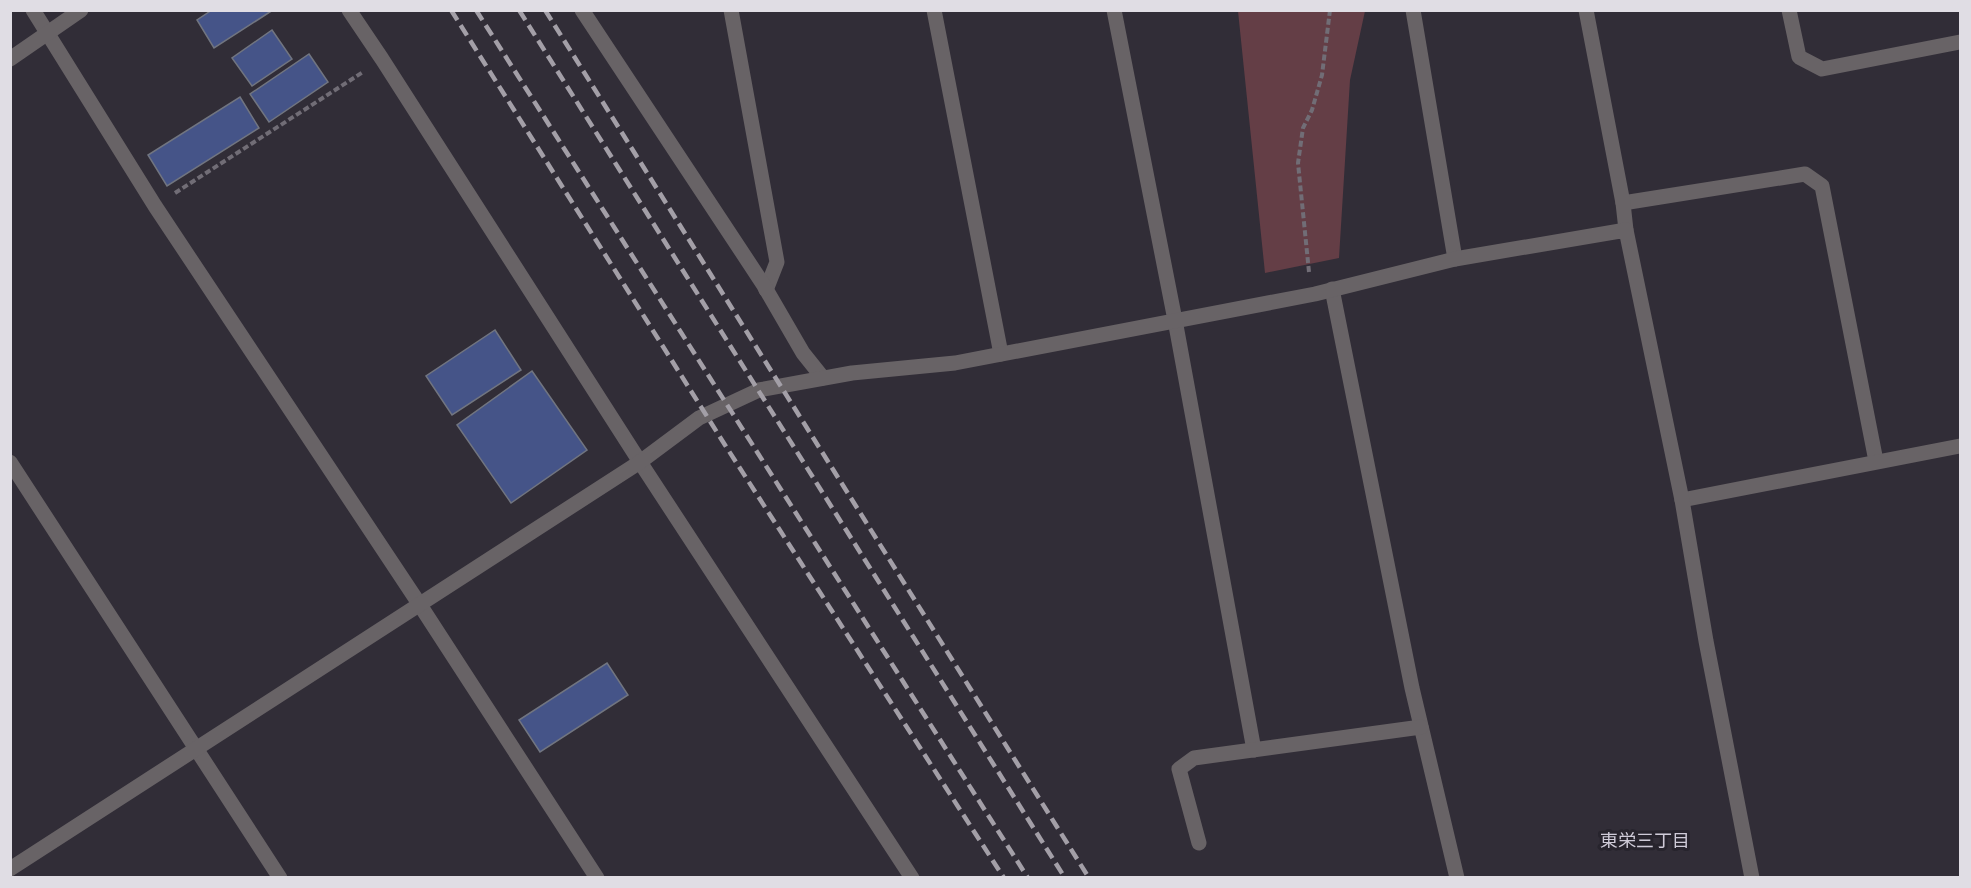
<svg xmlns="http://www.w3.org/2000/svg" width="1971" height="888" font-family="'Libre Baskerville','Noto Sans JP',serif">
<style>
.green{fill:#643e46}
.building{fill:#455488;stroke:#717580;stroke-width:1.5}
.lines{fill:none;stroke-linecap:round;stroke-linejoin:round}
.path{stroke:#716d76;stroke-width:4;stroke-dasharray:6 3;stroke-linecap:butt}
.service{stroke:#686366;stroke-width:15}
.minor{stroke:#686366;stroke-width:15}
.rail{stroke:#a39fa7;stroke-width:4.5;stroke-dasharray:12 6;stroke-linecap:butt}
.labels{text-anchor:middle;dominant-baseline:central;stroke-width:6;stroke-linejoin:round;paint-order:stroke}
.neighbourhood-label{font-size:18px;fill:#cfcbd8;stroke:#27242d}
</style>
<rect width="100%" height="100%" fill="#312d37"/>
<!-- green -->
<polygon class="green" points="1238,11 1365,11 1350,80 1339,258 1265,273"/>
<!-- building -->
<g class="building">
<polygon points="212,10 273,10 214,48 197,20"/>
<polygon points="272,30 292,59 252,86 232,58"/>
<polygon points="309,54 328,82 269,122 250,94"/>
<polygon points="240,97 259,128 167,186 148,155"/>
<polygon points="495,330 521,370 452,415 426,376"/>
<polygon points="532,371 587,450 511,503 457,425"/>
<polygon points="607,663 628,695 540,752 519,720"/>
</g>
<g class="lines">
<!-- path -->
<g class="path">
<polyline points="175,193 363,72"/>
<polyline points="1309,272 1298,163 1303,128 1312,110 1322,75 1330,10"/>
</g>
<!-- service -->
<g class="service">
<polyline points="731,10 777,262 766,290"/>
<polyline points="1114,10 1175,320 1254,750"/>
<polyline points="1789,10 1799,57 1822,69 1960,42"/>
<polyline points="1623,203 1805,174 1822,186 1876,461"/>
<polyline points="1332,289 1412,688 1457,878"/>
<polyline points="1199,843 1179,769 1194,758 1421,727"/>
</g>
<!-- minor -->
<g class="minor">
<polyline points="33,10 155,206 420,605 597,878"/>
<polyline points="349,10 382,59 640,462 912,878"/>
<polyline points="582,10 763,284 803,353 823,378"/>
<polyline points="934,10 1001,354"/>
<polyline points="1413,10 1455,259"/>
<polyline points="1586,10 1623,203 1626,230"/>
<polyline points="10,59 81,10"/>
<polyline points="10,462 280,878"/>
<polyline points="1682,500 1960,446"/>
<polyline points="10,869 640,462 699,418 759,390 852,373 955,363 1315,294 1455,259 1626,230 1682,500 1706,641 1752,878"/>
</g>
<!-- rail -->
<g class="rail">
<polyline points="451,10 725,445 1004,878"/>
<polyline points="476,10 1028,878"/>
<polyline points="519,10 1065,878"/>
<polyline points="545,10 1089,878"/>
</g>
</g>
<g class="labels">
<!-- neighbourhood labels -->
<g class="neighbourhood-label">
<text x="1645" y="841">東栄三丁目</text>
</g>
</g>
<!-- border -->
<rect width="1971" height="888" fill="none" stroke="#e0dde4" stroke-width="24"/>
</svg>
